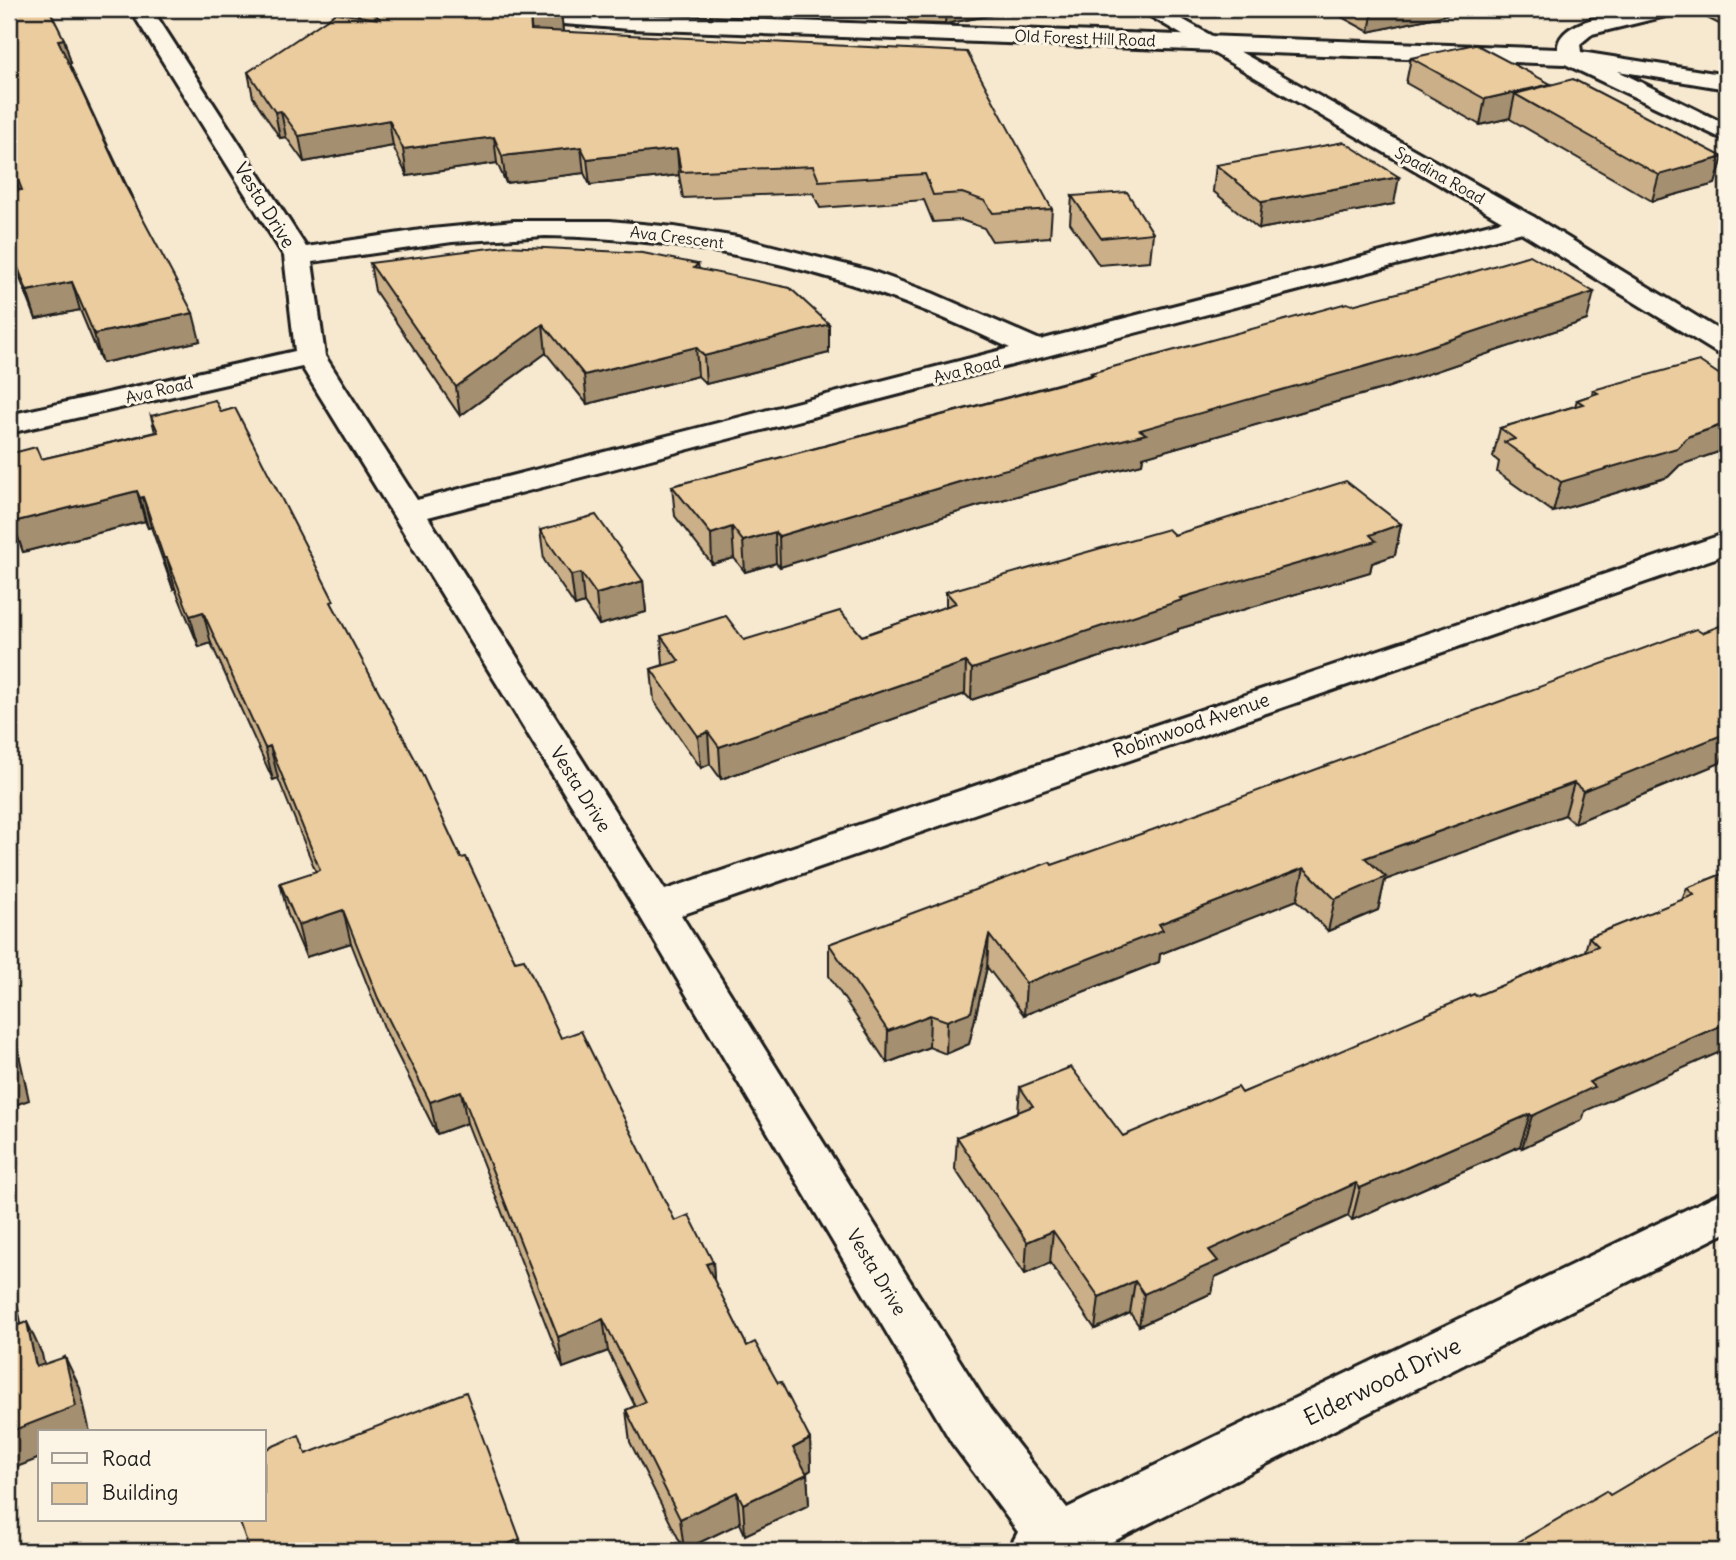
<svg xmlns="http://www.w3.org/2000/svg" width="1736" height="1560" font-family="Delius,sans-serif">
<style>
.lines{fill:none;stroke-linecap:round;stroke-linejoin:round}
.street-casing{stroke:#1c1c1c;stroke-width:6}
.secondary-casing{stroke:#1c1c1c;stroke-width:6}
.street{fill:#fcf5e5;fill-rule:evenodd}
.secondary{fill:#fcf5e5;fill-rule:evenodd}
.wall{fill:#caaf88;stroke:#1c1c1c;stroke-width:2}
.shaded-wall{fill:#a48f6f;stroke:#1c1c1c;stroke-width:2}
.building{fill:#ebcc9e;stroke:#1c1c1c;stroke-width:2}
.labels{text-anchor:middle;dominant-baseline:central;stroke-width:6;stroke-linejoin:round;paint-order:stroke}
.far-street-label{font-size:16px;fill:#1c1c1c;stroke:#fcf5e5}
.street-label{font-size:19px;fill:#1c1c1c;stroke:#fcf5e5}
.near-street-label{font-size:23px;fill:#1c1c1c;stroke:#fcf5e5}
</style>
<rect width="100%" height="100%" fill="#f7e9d0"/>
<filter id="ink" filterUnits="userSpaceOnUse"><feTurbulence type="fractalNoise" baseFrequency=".0143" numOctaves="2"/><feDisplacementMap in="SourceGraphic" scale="14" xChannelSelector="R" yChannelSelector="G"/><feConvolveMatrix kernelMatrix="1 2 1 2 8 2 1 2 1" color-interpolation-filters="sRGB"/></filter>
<g filter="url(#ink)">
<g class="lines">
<!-- street casing -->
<g class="street-casing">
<g id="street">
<path d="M 130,9 L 152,9 L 306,247 L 421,230 L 514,221 L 610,221 L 674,227 L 737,237 L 871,271 L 932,293 L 1040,340 L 1525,215 L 1534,217 L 1538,223 L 1534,229 L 428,517 L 665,890 L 1727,533 L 1727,554 L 681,915 L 990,1409 L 1067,1508 L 1727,1190 L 1727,1232 L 1094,1551 L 1008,1551 L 1018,1532 L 952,1443 L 641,918 L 302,367 L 9,433 L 9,415 L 295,351 L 284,256 ZM 545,236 C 716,239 856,274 1010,348 L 417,500 L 325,356 L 312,262 L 452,242 Z"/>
<path d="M 430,9 L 532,9 L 630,15 L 1558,49 C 1556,13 1651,9 1677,9 L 1674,14 L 1592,34 L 1580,44 L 1581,52 L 1727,75 L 1727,89 L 1618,71 L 1727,125 L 1727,141 L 1565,64 L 630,29 L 441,15 Z"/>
</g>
</g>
<!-- secondary casing -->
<g class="secondary-casing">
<polygon id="secondary" points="1138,9 1164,9 1534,217 1727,335 1727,356 1717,353 1516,229"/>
</g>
<!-- street -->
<use href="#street" class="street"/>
<!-- secondary -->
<use href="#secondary" class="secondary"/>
</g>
<!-- wall -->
<g class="wall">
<polygon points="9,9 64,39 71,63 69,63 200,341 102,363 80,310 36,319 14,263 9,246 9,192 19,190 9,163"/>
<polygon points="353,9 561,9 563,32 1052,209 1050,237 992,241 984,228 961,220 933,222 924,200 820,208 813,193 683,198 679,175 590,185 584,173 506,183 497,163 407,176 393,146 304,162 286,137 280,138 253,97 248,72 360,16"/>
<polygon points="891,9 998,9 998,14 945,24 912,23"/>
<polygon points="1327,9 1472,9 1369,32"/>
<polygon points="1689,9 1727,9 1727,28"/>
<polygon points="1411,58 1551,85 1723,157 1715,184 1652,201 1510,119 1510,118 1480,125 1406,83"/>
<polygon points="1216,165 1394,204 1259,229 1213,191"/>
<polygon points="1072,196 1153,233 1150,261 1099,265 1070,223"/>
<polygon points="1727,234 1727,261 1720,257"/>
<polygon points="370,263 698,264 699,269 829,324 829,353 706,384 698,376 587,404 546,353 460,416 375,291"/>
<polygon points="1352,305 1587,320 1389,387 1143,457 1142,464 978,506 780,567 776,563 745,572 734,558 712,564 675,516 672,486 1091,375 1091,373"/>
<polygon points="1727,373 1727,449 1680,465 1668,477 1553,512 1497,472 1499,462 1493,457 1500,428 1575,406 1577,400 1592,395 1593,390 1720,375"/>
<polygon points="151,416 335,610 461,858 515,961 561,1038 675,1221 713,1262 714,1281 747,1346 778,1383 810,1439 811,1470 807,1473 809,1505 745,1535 740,1523 684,1550 630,1442 626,1410 635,1406 608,1351 563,1368 467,1123 437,1134 385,1030 351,943 306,957 288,915 280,883 316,872 278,778 273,780 211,643 199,647 175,588 173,589 151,527 148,528 145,521 23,552 15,529 9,530 41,459 155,432"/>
<polygon points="1401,524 1395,555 1372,563 1370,572 1178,629 1178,631 971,700 965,694 721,779 710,764 701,768 654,701 651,669 663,665 661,636 744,640 862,636 946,607 946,592 1174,535"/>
<polygon points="540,530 643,581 646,612 599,625 584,603 575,606 544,560"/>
<polygon points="1727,745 1720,763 1574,823 1565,815 1385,880 1378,910 1328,931 1297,900 1160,954 1159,962 1024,1015 987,967 969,1044 946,1054 929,1047 887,1063 829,976 829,944 1052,865"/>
<polygon points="1727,872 1585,1111 1582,1120 1522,1148 1520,1146 1352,1220 1348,1216 1215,1277 1212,1293 1139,1326 1130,1313 1095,1329 1050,1263 1025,1274 955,1169 957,1137 1018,1112 1020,1087 1123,1136 1242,1093 1585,951 1589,937 1682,900 1687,888"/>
</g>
<!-- shaded-wall -->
<g class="shaded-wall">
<polygon points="561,9 563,33 534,55 530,15"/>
<polygon points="946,9 998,9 998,14 945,24"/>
<polygon points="1373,9 1472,9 1369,32"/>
<polygon points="64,39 71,63 65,64 58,40"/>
<polygon points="1551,84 1543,110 1515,94 1510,118 1480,125 1485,99"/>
<polygon points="281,111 286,137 280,138 275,112"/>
<polygon points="389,120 393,146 304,162 299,136"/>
<polygon points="494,137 497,163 407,176 403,149"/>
<polygon points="581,147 584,173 506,183 502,156"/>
<polygon points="677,149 679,175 590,185 587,159"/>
<polygon points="1723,157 1715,184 1652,201 1659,175"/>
<polygon points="1399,177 1394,204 1259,229 1262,202"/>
<polygon points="72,282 80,310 36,319 27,291"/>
<polygon points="1594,292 1587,320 1389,387 1143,457 1142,464 978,506 780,567 779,536 979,476 1140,430"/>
<polygon points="193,313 200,341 102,363 94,334"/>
<polygon points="543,324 546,353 460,416 456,387"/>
<polygon points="829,324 829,353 706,384 704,356"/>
<polygon points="696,347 698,376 587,404 584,375"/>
<polygon points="1727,423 1727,449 1680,465 1668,477 1553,512 1561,482"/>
<polygon points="137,491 145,521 23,552 13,522"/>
<polygon points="143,497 151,527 148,528 140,498"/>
<polygon points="9,510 15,529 9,530"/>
<polygon points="1401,524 1395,555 1372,563 1370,572 1178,629 1178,631 971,700 972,669"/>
<polygon points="732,527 734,558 712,564 711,534"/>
<polygon points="775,532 776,563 745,572 743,541"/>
<polygon points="164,558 167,558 175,588 173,589"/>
<polygon points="581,573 584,603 575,606 571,575"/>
<polygon points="643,581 646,612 599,625 596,594"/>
<polygon points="203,612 211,643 199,647 190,616"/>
<polygon points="966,662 965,694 721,779 719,747"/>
<polygon points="1727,718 1727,745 1720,763 1574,823 1583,791"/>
<polygon points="708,732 710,764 701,768 698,736"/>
<polygon points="270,746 278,778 273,780 265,748"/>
<polygon points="1574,783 1565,815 1385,880 1378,910 1328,931 1335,899 1365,858"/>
<polygon points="1304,868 1297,900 1160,954 1159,962 1024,1015 1026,983 1159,924"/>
<polygon points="343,910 351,943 306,957 298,925"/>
<polygon points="989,935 987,967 969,1044 946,1054 947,1021"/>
<polygon points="9,1009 29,1100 9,1107"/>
<polygon points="930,1015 929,1047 887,1063 888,1031"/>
<polygon points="1727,1023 1727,1049 1585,1111 1582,1120 1522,1148 1532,1116 1589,1082"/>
<polygon points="461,1091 467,1123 437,1134 430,1102"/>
<polygon points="1530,1114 1520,1146 1352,1220 1360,1188"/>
<polygon points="9,1124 18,1164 9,1167"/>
<polygon points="1356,1183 1348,1216 1215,1277 1212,1293 1139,1326 1144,1294 1209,1250"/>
<polygon points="1053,1231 1050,1263 1025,1274 1027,1242"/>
<polygon points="713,1262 715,1294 706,1264"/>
<polygon points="9,1267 29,1359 14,1327 9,1304"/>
<polygon points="1135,1281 1130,1313 1095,1329 1099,1297"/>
<polygon points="603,1319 608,1351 563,1368 558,1337"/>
<polygon points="27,1322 42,1354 51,1399 36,1367"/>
<polygon points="65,1357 80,1388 90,1432 40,1432 40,1458 9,1470 9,1432"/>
<polygon points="810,1439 811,1470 795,1479 793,1448"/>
<polygon points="807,1474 809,1505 745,1535 743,1504"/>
<polygon points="737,1492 740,1523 684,1550 680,1519"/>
<polygon points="520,1539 522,1551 490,1551"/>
</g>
<!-- building -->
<g class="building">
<polygon points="9,9 49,9 64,39 58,40 127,189 193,313 94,334 72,282 27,291 9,244 9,235 12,235 9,227 9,192 22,190 9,157"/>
<polygon points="370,9 561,9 530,15 531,30 967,52 1052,209 993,213 985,201 962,193 933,195 925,174 819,181 813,166 681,172 677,149 587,159 581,147 502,156 494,137 403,149 389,120 299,136 281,111 275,112 248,72 336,13 380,19"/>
<polygon points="1475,44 1551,84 1485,99 1411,58"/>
<polygon points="1573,79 1723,157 1659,175 1515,94"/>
<polygon points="1344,142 1399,177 1262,202 1216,165"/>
<polygon points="1127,192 1153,233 1101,238 1072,196"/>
<polygon points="506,246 643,253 698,264 694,268 790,288 829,324 704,356 696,347 584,375 543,324 456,387 370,263"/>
<polygon points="1530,255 1594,292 1395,358 1140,430 1146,434 979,476 779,536 775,532 743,541 732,527 711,534 672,486 1094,375 1091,373 1347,303 1352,305 1439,282"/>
<polygon points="1699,361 1720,375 1727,373 1727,423 1689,436 1677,448 1561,482 1504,442 1515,439 1500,428 1583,404 1577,400 1598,393 1593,390"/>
<polygon points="215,400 221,412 235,408 334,601 331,602 416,761 461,858 466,857 515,961 524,959 561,1038 581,1031 675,1221 689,1215 713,1262 706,1264 747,1346 755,1342 778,1383 781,1382 810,1439 793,1448 807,1474 743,1504 737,1492 680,1519 626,1410 645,1402 603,1319 558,1337 461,1091 430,1102 378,998 343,910 298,925 280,883 320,870 270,746 265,748 203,612 190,616 167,558 164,558 143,497 140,498 137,491 13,522 9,509 9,454 36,447 41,459 158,432 151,416"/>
<polygon points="1346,481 1401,524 1370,535 1376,541 1180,598 1182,600 972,669 966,662 719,747 708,732 698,736 651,669 679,661 661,636 726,616 744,640 840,611 862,636 956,603 946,592 1168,529 1174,535"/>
<polygon points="596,515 643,581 596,594 581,573 571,575 540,530"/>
<polygon points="1727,623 1727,718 1719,721 1727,728 1727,733 1583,791 1574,783 1365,858 1386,877 1335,899 1304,868 1159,924 1163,930 1026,983 989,935 971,1012 947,1021 930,1015 888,1031 829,944 1050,862 1052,865 1152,830 1696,629 1702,633"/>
<polygon points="1727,872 1727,1023 1589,1082 1594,1087 1532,1116 1530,1114 1360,1188 1356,1183 1209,1250 1218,1261 1144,1294 1135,1281 1099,1297 1053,1231 1027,1242 957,1137 1033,1106 1020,1087 1071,1067 1123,1136 1238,1087 1242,1093 1474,994 1476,996 1598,946 1589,937 1694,895 1687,888"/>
<polygon points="9,1037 16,1067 9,1070"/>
<polygon points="9,1304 14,1327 27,1322 36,1367 65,1357 76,1406 9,1432"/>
<polygon points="466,1392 520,1539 490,1551 250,1551 239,1520 264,1520 264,1450 299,1435 306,1454"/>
<polygon points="1727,1426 1727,1551 1503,1551 1606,1491 1610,1495"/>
</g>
</g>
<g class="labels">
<!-- far-street labels -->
<g class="far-street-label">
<text transform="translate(1085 38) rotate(2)">Old Forest Hill Road</text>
<text transform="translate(1440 175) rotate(29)">Spadina Road</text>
<text transform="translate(677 237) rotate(7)">Ava Crescent</text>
<text transform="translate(967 369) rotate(-14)">Ava Road</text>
<text transform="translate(159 390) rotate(-13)">Ava Road</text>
</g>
<!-- street labels -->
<g class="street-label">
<text transform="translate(265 205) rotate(58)">Vesta Drive</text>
<text transform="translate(1191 725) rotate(-19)">Robinwood Avenue</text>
<text transform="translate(581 789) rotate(58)">Vesta Drive</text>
<text transform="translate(877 1272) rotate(59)">Vesta Drive</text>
</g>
<!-- near-street labels -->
<g class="near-street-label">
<text transform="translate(1382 1381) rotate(-26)">Elderwood Drive</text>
</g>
</g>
<!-- margin -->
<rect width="1736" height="1560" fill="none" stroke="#fcf5e5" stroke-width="35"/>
<rect x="18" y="18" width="1701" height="1525" fill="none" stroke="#1c1c1c" stroke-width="2.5" filter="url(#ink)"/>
<!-- legend -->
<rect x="38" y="1430" width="228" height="91" fill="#fcf5e5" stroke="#a29e95" stroke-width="2"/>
<rect x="52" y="1453" width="35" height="10" fill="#fcf5e5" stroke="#a29e95" stroke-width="2"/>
<text x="102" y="1466" font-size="21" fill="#1c1c1c">Road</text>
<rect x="52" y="1483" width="35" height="21" fill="#ebcc9e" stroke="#a29e95" stroke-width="2"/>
<text x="102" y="1500" font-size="21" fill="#1c1c1c">Building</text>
</svg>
